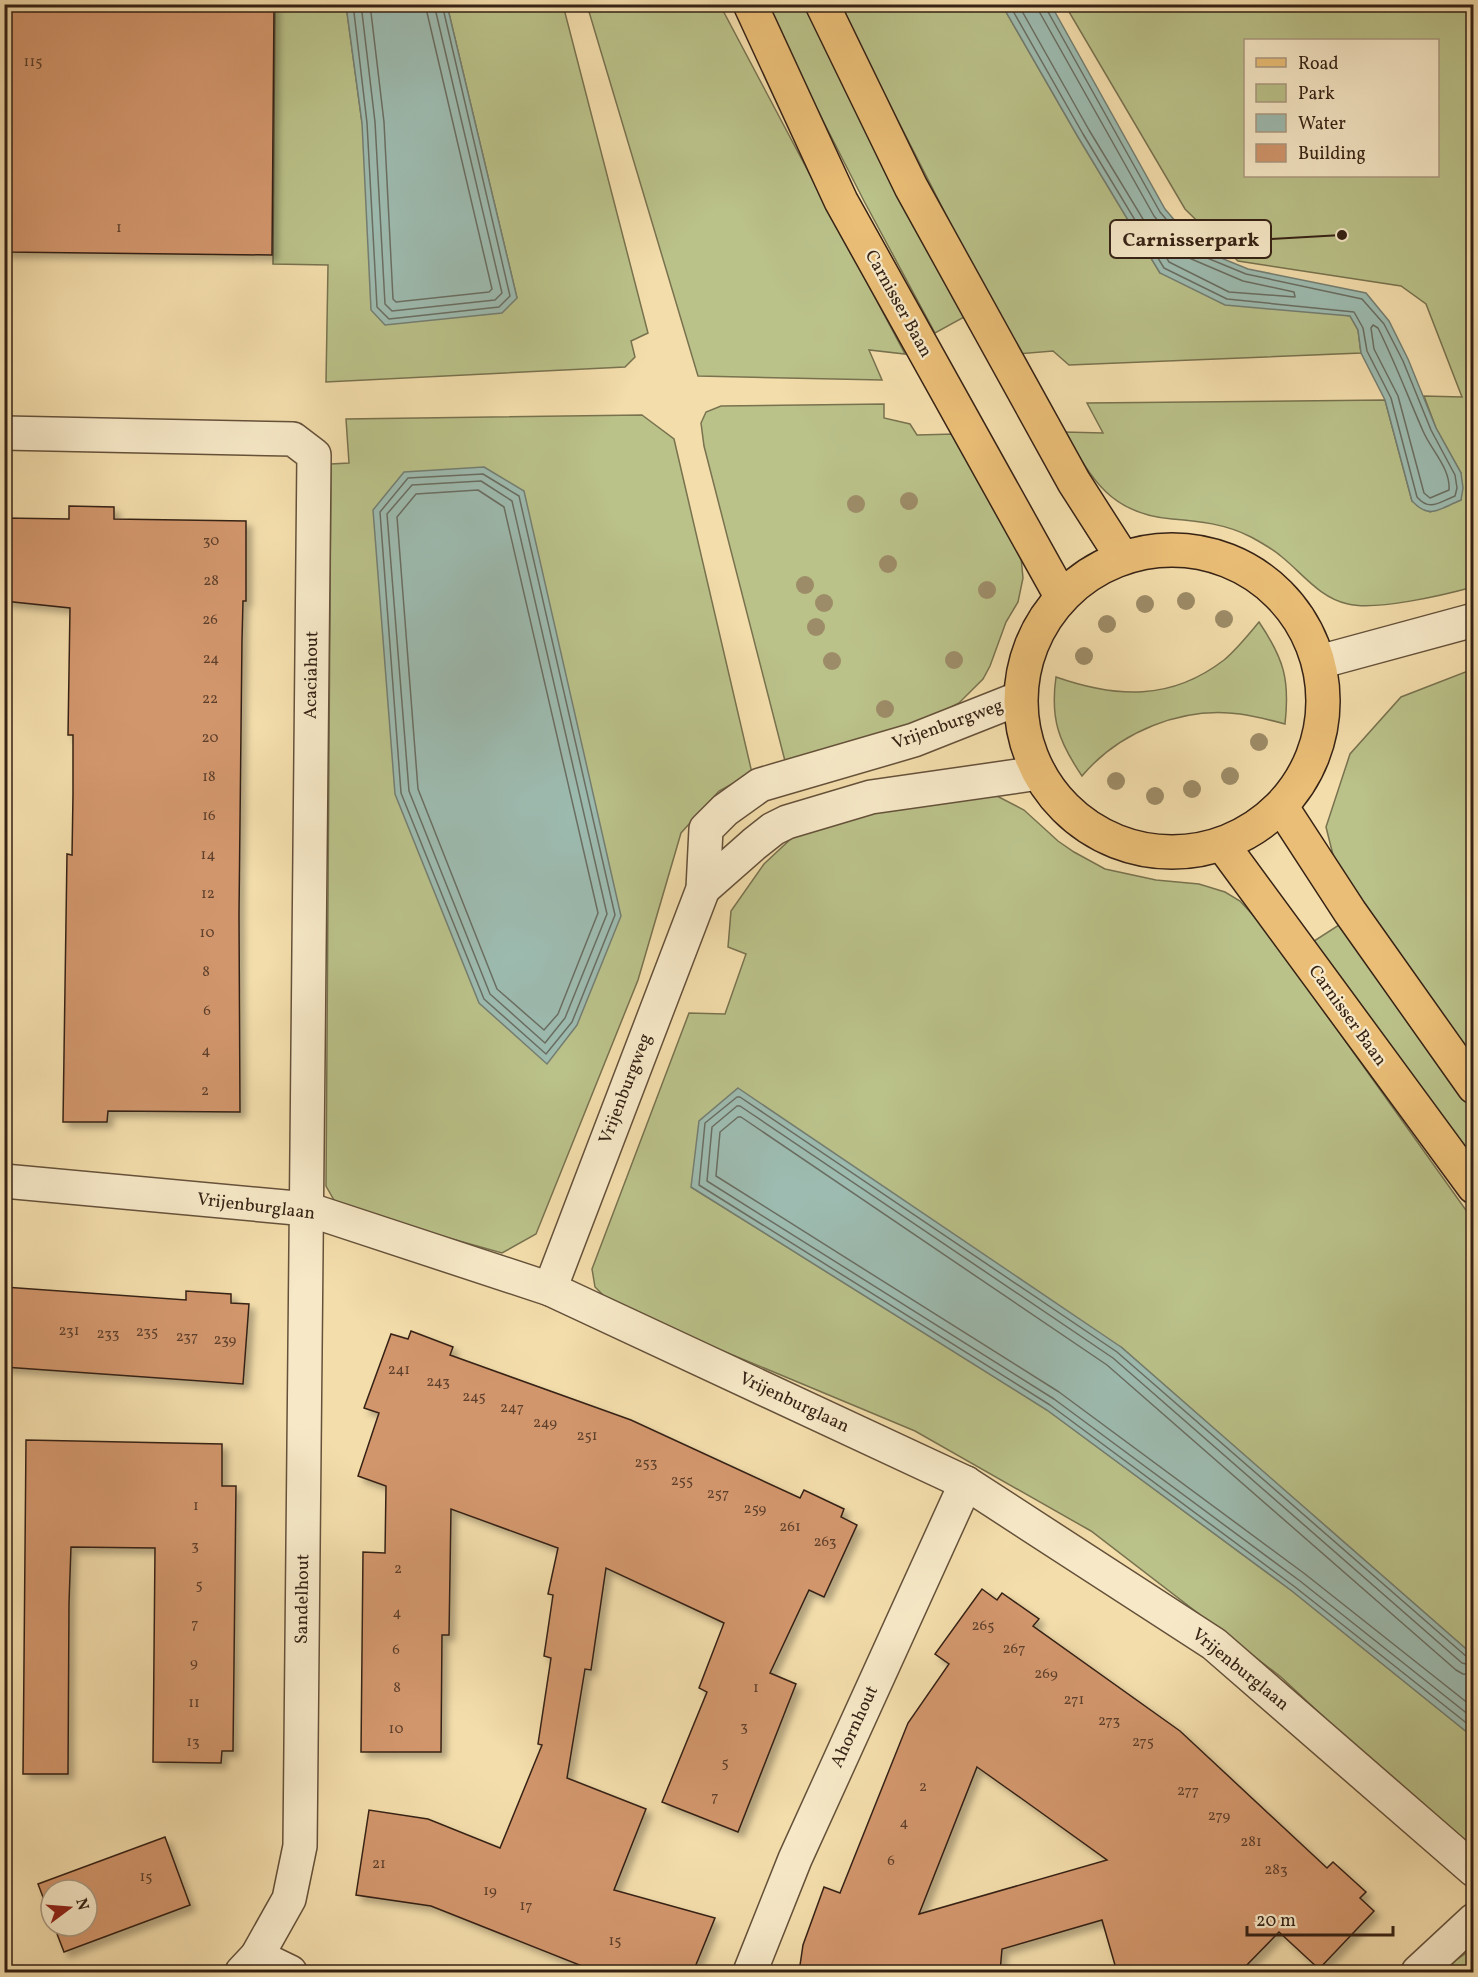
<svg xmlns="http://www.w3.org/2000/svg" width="1478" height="1977" font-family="Vollkorn,serif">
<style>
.green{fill:#bac189;stroke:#78724f;stroke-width:1.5;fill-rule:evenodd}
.water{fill:#9dbbb0;stroke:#747e72;stroke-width:1.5}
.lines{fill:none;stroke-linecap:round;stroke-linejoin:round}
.shore{stroke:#6a6e62;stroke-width:1.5}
.building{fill:#d2966c;stroke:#362215;stroke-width:1.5;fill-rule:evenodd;filter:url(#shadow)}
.minor-casing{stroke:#65513a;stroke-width:36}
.major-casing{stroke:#362215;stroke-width:36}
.minor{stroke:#f7e9c8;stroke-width:33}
.major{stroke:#eabe76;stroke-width:33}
.tree{fill:#9d8c68}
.labels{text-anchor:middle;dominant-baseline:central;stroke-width:4.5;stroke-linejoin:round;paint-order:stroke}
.number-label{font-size:15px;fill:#5d3f2b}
.street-label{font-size:18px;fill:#362215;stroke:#f7e9c8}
.leader{fill:none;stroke:#362215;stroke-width:2}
.callout-dot{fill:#362215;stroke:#f7e9c8;stroke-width:2}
.callout{fill:#f7e9c8;stroke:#362215;stroke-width:2}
.callout-label{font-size:20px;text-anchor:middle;font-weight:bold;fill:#362215}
</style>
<defs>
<filter id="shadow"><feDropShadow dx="5.5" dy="5.5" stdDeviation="3" flood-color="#0004"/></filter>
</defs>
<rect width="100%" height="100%" fill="#f3ddab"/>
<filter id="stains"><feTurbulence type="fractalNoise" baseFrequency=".00333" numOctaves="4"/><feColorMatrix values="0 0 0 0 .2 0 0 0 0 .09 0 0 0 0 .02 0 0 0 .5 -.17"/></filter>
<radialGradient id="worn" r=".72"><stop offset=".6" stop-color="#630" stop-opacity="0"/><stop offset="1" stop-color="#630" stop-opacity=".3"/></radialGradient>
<!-- green -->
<g class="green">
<polygon points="275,5 346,5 362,123 517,298 447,5 563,5 648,333 631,341 635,357 625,367 326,382 328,265 273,264"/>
<polygon points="587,5 720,5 905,354 869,350 882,380 698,376"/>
<polygon points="764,5 804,5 888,171 966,316 935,333 864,201"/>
<polygon points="839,5 1002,5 1078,137 1160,273 1350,316 1358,330 1361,353 1069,365 1053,351 1017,354"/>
<path d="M 1065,5 L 1473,5 L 1473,587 C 1444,595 1376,611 1348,604 C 1320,598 1303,574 1282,557 C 1273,549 1262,543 1251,537 C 1226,524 1199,521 1172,519 C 1111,514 1092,480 1065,432 L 1103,433 L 1087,403 L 1385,400 L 1412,501 L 1430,512 L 1461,500 L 1461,473 L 1436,428 L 1424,396 L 1462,397 L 1426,304 L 1401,286 L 1238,261 L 1185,209 ZM 1246,40 L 1438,40 L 1438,176 L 1246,176 Z"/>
<polygon points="884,404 884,418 910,424 917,435 955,434 1021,557 1023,578 1018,602 1006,622 990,666 983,679 959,703 928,719 785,761 704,446 701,423 706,412 721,406"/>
<polygon points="642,415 674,439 752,773 719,791 681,833 638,980 536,1234 502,1253 338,1207 326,1186 331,464 349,463 346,419"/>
<path d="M 1259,622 C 1284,659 1290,680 1285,724 C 1270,720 1255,716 1240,714 C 1182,706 1119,732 1082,776 C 1059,742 1050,719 1056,677 C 1116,698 1171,701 1224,660 C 1237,649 1248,635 1259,622 Z"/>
<polygon points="1473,669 1473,1061 1339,879 1326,827 1350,754 1401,697"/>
<polygon points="995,795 1024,810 1058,841 1074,852 1105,869 1156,880 1199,884 1225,892 1240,901 1264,927 1473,1220 1473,1655 1121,1347 691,1187 1047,1410 1292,1591 1473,1737 1473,1856 1281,1677 1091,1531 915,1431 613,1305 595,1287 592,1269 689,1013 725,1014 746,954 728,947 731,911 764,864 795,835 910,802"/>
<polygon points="1342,923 1473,1106 1473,1162 1311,943"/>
<polygon points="1473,1948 1473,1972 1442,1972 1455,1961"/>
</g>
<!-- water -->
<g class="water">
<polygon points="346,5 447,5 517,298 502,313 385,325 371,310 362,123"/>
<path d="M 1002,5 L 1051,5 L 1165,209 L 1199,249 L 1248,269 L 1366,293 L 1389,321 L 1408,359 L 1436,428 L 1461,473 L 1463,488 L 1461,500 C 1439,509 1430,520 1412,501 L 1385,400 L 1361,353 L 1358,330 L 1350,316 L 1225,305 L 1160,273 L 1078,137 Z"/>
<polygon points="484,467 524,491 621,916 577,1025 547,1064 479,1003 395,794 373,510 404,472"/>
<polygon points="738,1088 1121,1347 1473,1655 1473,1737 1292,1591 1047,1410 691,1187 699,1121"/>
</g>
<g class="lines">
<!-- shore -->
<g class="shore">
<polyline points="353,4 367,123 377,307 389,319 499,307 510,296 442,4"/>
<polyline points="361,4 375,122 385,304 392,311 495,300 502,293 434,4"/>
<polyline points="370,4 384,122 393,299 396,302 489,292 492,289 425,4"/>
<path d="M 1009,4 L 1083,134 L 1164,268 L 1227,299 L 1354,312 L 1363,328 L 1367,351 L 1391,398 L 1417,497 C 1430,512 1439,502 1455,496 L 1457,488 L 1455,475 L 1431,430 L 1403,361 L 1384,324 L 1362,299 L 1246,274 L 1195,253 L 1160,212 L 1047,10 L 1046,4"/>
<polyline points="1018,4 1089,130 1169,262 1229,292 1295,297 1294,292 1243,281 1189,258 1154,216 1040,13 1038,4"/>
<path d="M 1373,325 L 1378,328 C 1395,362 1408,397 1423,431 C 1431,450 1451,469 1449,490 L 1430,498 L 1424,493 L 1398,396 L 1374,349 L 1371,328 Z"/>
<polygon points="483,474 519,496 615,915 572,1022 546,1054 484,999 401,793 380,512 408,478"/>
<polygon points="481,481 512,501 607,914 565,1018 545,1043 490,994 409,791 387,514 412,485"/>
<polygon points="478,490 504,507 598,913 558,1014 544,1030 497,989 418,789 397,517 416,494"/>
<polyline points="1474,1659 1467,1657 1117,1352 740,1097 737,1097 705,1123 699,1185 1050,1405 1295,1587 1474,1729"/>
<polyline points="1474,1666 1462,1663 1113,1358 740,1106 737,1106 712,1127 707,1181 1054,1399 1300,1581 1474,1719"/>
<polyline points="1474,1675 1463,1674 1456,1670 1107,1365 741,1117 738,1117 720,1132 716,1176 1059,1392 1305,1574 1474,1708"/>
</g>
</g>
<!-- building -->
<g class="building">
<polygon points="4,4 274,4 272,255 4,252"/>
<polygon points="69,506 114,507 114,519 246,521 246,601 243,601 242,640 239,914 240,1112 108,1111 107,1122 63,1122 67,854 72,855 73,795 73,735 68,735 70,608 4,601 4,518 69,519"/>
<polygon points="4,1287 186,1300 186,1291 231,1294 231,1303 249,1304 243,1384 4,1367"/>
<polygon points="411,1331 453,1347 450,1355 631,1420 800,1498 804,1490 844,1509 841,1517 857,1525 824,1597 809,1590 770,1673 796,1684 738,1832 662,1802 707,1692 699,1688 724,1623 606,1568 591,1670 585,1669 567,1778 646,1809 614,1890 715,1918 693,1972 597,1972 431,1906 356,1895 369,1810 428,1819 500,1848 542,1745 538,1744 551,1658 544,1656 553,1595 548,1594 558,1548 451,1509 449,1635 442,1635 441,1752 361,1752 363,1552 385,1553 386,1486 358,1476 379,1413 364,1408 391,1334 408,1339"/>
<polygon points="26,1440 222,1444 222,1486 236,1486 233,1751 222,1751 221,1763 153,1762 155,1548 71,1547 69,1603 68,1774 23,1774"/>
<path d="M 982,1589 L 997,1600 L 1002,1593 L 1039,1619 L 1033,1626 L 1180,1731 L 1327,1868 L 1333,1862 L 1366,1892 L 1360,1898 L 1374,1911 L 1319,1969 L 1279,1932 L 1240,1972 L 1117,1972 L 1102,1920 L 1002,1949 L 1000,1972 L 799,1972 L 803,1945 L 824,1887 L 840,1893 L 908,1723 L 949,1664 L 935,1654 ZM 977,1767 L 1025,1801 L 1107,1860 L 919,1914 Z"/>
<polygon points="165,1837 190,1905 64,1952 54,1926 87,1926 87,1890 51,1890 51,1918 38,1884"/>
</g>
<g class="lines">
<!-- minor casing -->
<g class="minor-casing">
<g id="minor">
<polyline points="4,433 293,439 314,455 300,1846 289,1899 257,1956 242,1972"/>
<polyline points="1319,662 1474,620"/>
<polyline points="703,889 754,844 773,829 787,822 871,797 1039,773"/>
<polyline points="4,1181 307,1209 550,1289 966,1483 1214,1644 1474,1870"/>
<polyline points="550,1289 703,889 706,829 725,810 760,785 914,740 1020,698"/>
<polyline points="257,1956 290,1972"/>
<polyline points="750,1972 795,1859 966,1483"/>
<polyline points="1418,1972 1474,1920"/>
</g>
</g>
<!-- major casing -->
<g class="major-casing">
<g id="major">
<polyline points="750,4 841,201 1061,596"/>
<polyline points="822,4 911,187 1074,482 1122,557"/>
<circle cx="1172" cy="701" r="151"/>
<polyline points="1281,806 1350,912 1474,1087"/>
<polyline points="1222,844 1474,1187"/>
</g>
</g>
<!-- minor -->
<use href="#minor" class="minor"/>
<!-- major -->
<use href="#major" class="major"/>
</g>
<!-- trees -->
<g class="tree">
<circle cx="909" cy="501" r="9"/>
<circle cx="856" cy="504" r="9"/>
<circle cx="888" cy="564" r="9"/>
<circle cx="805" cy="585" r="9"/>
<circle cx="987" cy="590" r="9"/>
<circle cx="1186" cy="601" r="9"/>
<circle cx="824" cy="603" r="9"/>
<circle cx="1145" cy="604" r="9"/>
<circle cx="1224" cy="619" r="9"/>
<circle cx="1107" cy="624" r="9"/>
<circle cx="816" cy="627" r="9"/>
<circle cx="1084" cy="656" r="9"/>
<circle cx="954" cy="660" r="9"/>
<circle cx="832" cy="661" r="9"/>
<circle cx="885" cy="709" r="9"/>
<circle cx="1259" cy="742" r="9"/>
<circle cx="1230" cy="776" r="9"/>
<circle cx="1116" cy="781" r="9"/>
<circle cx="1192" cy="789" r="9"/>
<circle cx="1155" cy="796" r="9"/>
</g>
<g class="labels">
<!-- number labels -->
<g class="number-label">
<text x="33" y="62">115</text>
<text x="119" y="228">1</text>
<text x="211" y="541">30</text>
<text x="211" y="581">28</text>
<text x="210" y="620">26</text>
<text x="211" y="659">24</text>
<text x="210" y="699">22</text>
<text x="210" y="738">20</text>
<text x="209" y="777">18</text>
<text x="209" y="816">16</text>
<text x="208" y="855">14</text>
<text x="208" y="894">12</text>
<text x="207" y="933">10</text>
<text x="206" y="972">8</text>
<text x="207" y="1011">6</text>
<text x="206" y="1051">4</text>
<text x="205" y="1091">2</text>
<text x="69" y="1331">231</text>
<text x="147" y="1332">235</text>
<text x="108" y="1334">233</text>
<text x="187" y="1337">237</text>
<text x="225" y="1340">239</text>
<text x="399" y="1370">241</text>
<text x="438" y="1382">243</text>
<text x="474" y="1397">245</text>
<text x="512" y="1408">247</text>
<text x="545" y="1423">249</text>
<text x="587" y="1436">251</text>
<text x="646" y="1463">253</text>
<text x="682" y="1481">255</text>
<text x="718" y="1494">257</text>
<text x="196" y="1506">1</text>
<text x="755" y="1509">259</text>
<text x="790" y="1527">261</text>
<text x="825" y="1542">263</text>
<text x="195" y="1546">3</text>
<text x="398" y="1569">2</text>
<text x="199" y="1585">5</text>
<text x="397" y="1613">4</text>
<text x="195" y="1624">7</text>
<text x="983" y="1626">265</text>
<text x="1014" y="1649">267</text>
<text x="396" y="1650">6</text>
<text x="194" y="1663">9</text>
<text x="1046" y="1674">269</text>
<text x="397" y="1688">8</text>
<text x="756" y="1688">1</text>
<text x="1074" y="1700">271</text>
<text x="194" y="1703">11</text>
<text x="1109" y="1721">273</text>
<text x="744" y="1727">3</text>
<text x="396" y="1729">10</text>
<text x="193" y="1742">13</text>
<text x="1143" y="1742">275</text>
<text x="725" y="1763">5</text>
<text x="923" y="1787">2</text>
<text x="1188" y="1791">277</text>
<text x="715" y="1797">7</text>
<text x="1219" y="1816">279</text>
<text x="904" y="1823">4</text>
<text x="1251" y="1842">281</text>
<text x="891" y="1861">6</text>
<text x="379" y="1864">21</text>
<text x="1276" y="1870">283</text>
<text x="146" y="1877">15</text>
<text x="490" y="1891">19</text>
<text x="526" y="1906">17</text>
<text x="615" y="1941">15</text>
</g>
<!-- street labels -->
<g class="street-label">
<text transform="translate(898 304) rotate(61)">Carnisser Baan</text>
<text transform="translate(312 675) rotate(-89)">Acaciahout</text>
<text transform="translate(948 725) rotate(-20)">Vrijenburgweg</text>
<text transform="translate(1347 1016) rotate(54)">Carnisser Baan</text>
<text transform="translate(626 1089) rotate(-69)">Vrijenburgweg</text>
<text transform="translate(256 1207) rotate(7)">Vrijenburglaan</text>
<text transform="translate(794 1403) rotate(25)">Vrijenburglaan</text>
<text transform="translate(303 1599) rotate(-89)">Sandelhout</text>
<text transform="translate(1240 1670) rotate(39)">Vrijenburglaan</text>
<text transform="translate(855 1727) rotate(-65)">Ahornhout</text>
</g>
</g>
<!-- callouts -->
<path class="leader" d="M1342 235L1271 239"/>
<circle class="callout-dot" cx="1342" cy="235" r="6"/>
<rect class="callout" x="1110" y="220" width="161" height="38" rx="6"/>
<g class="callout-label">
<text x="1191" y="246">Carnisserpark</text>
</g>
<!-- margin -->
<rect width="1478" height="1977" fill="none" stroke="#f3ddab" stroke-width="24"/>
<rect x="6" y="6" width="1466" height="1965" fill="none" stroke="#362215" stroke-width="3"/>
<rect x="12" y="12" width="1454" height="1953" fill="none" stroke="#362215" stroke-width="1.5"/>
<!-- legend -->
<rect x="1244" y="39" width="195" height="138" fill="#f7e9c8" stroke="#aa9980" stroke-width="1.5"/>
<rect x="1256" y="58" width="30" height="9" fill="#eabe76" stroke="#aa9980" stroke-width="1.5"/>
<text x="1298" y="69" font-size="18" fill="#362215">Road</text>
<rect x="1256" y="84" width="30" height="18" fill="#bac189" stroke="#aa9980" stroke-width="1.5"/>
<text x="1298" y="99" font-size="18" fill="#362215">Park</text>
<rect x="1256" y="114" width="30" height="18" fill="#9dbbb0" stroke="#aa9980" stroke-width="1.5"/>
<text x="1298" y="129" font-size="18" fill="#362215">Water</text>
<rect x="1256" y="144" width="30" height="18" fill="#d2966c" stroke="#aa9980" stroke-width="1.5"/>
<text x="1298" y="159" font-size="18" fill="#362215">Building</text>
<!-- north arrow -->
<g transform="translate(69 1908) rotate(74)"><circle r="28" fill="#f7e9c8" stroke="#aa9980" stroke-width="1.5"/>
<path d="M0-4.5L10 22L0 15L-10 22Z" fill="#8f2418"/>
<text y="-9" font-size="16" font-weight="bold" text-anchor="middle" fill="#362215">N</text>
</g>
<!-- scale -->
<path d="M1247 1926v9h146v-9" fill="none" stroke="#362215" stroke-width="3"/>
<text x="1256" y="1926" font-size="18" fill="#362215" stroke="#f7e9c8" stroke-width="4.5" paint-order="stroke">20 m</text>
<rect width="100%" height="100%" filter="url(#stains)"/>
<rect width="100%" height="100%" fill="url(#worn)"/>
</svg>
